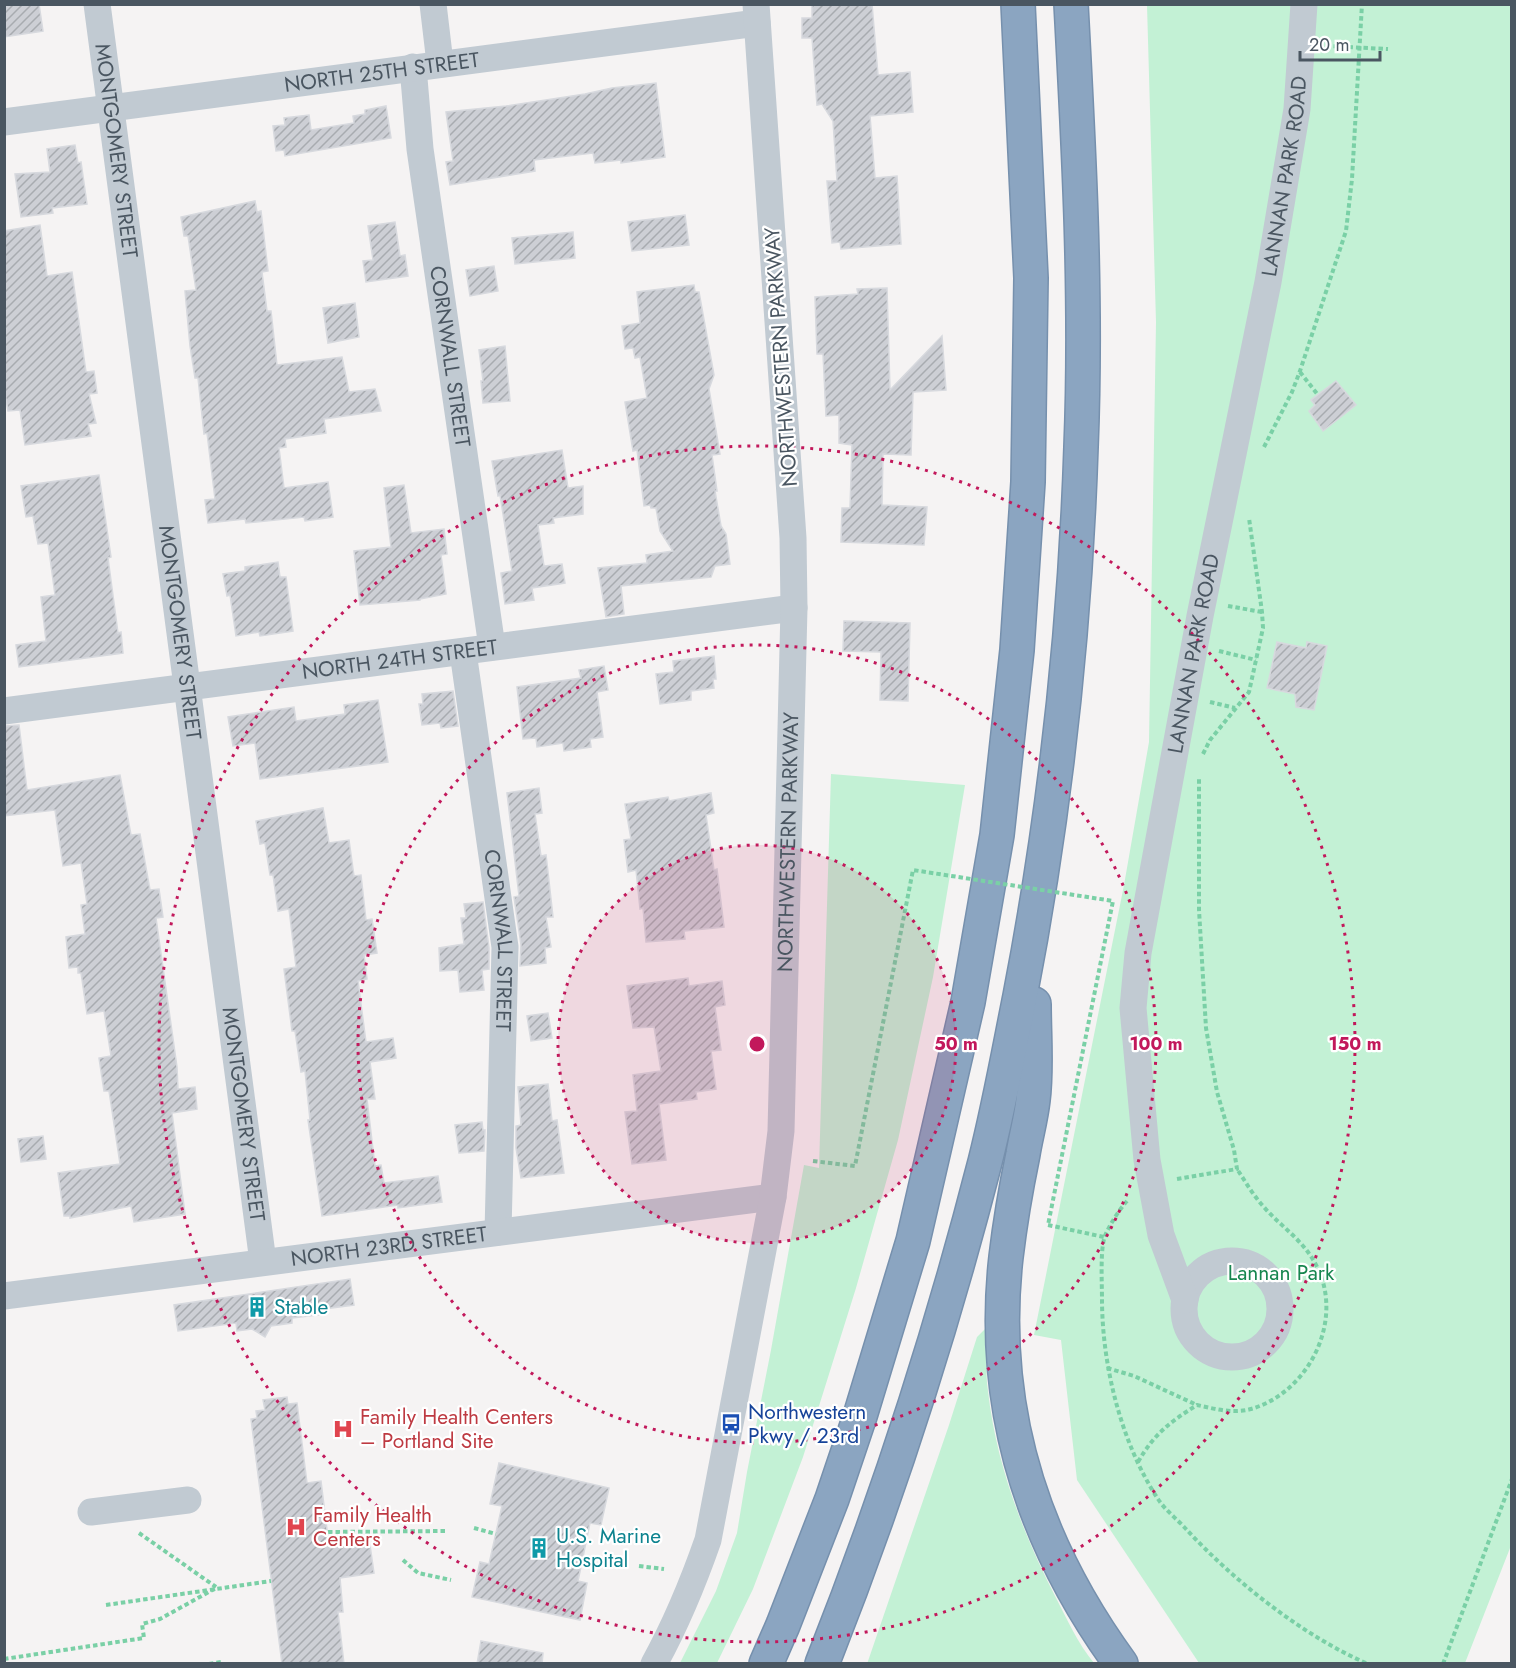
<svg xmlns="http://www.w3.org/2000/svg" width="1516" height="1668" font-family="Jost,sans-serif">
<style>
.green{fill:#c3f1d5}
.building{fill:url(#building-hatch);stroke:#d7d9de;stroke-width:1.5}
.lines{fill:none;stroke-linecap:round;stroke-linejoin:round}
.highway-casing{stroke:#7690ad;stroke-width:36}
.path{stroke:#7ad0a6;stroke-width:4;stroke-dasharray:4.5 3;stroke-linecap:butt}
.minor{stroke:#c1cad2;stroke-width:27}
.highway{stroke:#8ba5c1;stroke-width:33}
.path-bridge{stroke:#7ad0a6;stroke-width:4;stroke-dasharray:4.5 3;stroke-linecap:butt}
.ring{fill:none;stroke:#c2185b;stroke-width:3;stroke-dasharray:3 6}
.labels{text-anchor:middle;dominant-baseline:central;stroke-width:4.5;stroke-linejoin:round;paint-order:stroke}
.street-label{font-size:21px;fill:#4a5661;stroke:#fff}
.park-label{font-size:21px;fill:#17864f;stroke:#fff}
.culture-label{font-size:21px;fill:#0d838f;stroke:#fff;text-anchor:start}
.transit-label{font-size:21px;fill:#164399;stroke:#fff;text-anchor:start}
.health-label{font-size:21px;fill:#be3a42;stroke:#fff;text-anchor:start}
.centre{fill:#c2185b;stroke:#fff;stroke-width:3}
.ring-label{font-size:18px;text-anchor:middle;font-weight:bold;fill:#c2185b;stroke:#fff;stroke-width:4.5;stroke-linejoin:round;paint-order:stroke}
</style>
<defs>
<pattern id="building-hatch" width="6" height="6" patternUnits="userSpaceOnUse" patternTransform="scale(1.5)"><rect width="6" height="6" fill="#cdcfd5"/><path d="M-1 1l2-2M0 6l6-6M5 7l2-2" fill="none" stroke="#a8abb0"/></pattern>
</defs>
<rect width="100%" height="100%" fill="#f5f3f3"/>
<!-- green -->
<g class="green">
<polygon points="1147,5 1511,5 1512,1543 1465,1663 1199,1663 1077,1480 1061,1340 1034,1335 1124,885 1149,742 1156,322"/>
<polygon points="831,774 965,785 933,977 898,1140 856,1288 803,1457 753,1589 717,1663 680,1663 716,1591 737,1533 747,1472 771,1350 804,1165 819,1168"/>
<path d="M 987,1327 C 987,1348 985,1371 988,1391 C 996,1463 1022,1532 1055,1596 C 1067,1619 1078,1644 1094,1663 L 867,1664 L 949,1425 L 977,1337 Z"/>
</g>
<!-- building -->
<g class="building">
<polygon points="4,4 39,4 43,31 4,37"/>
<polygon points="812,4 872,4 878,75 910,72 913,112 870,116 875,178 897,176 901,244 841,249 840,242 832,243 827,181 837,181 833,121 822,104 817,105 812,38 802,38 802,18 812,18"/>
<polygon points="656,83 665,157 621,163 621,160 595,163 593,153 534,160 535,171 450,185 446,162 453,161 446,112 506,106 585,94 612,88"/>
<polygon points="386,106 391,138 285,156 284,150 276,151 273,126 285,125 284,118 309,115 311,130 354,123 353,116 365,114 365,110"/>
<polygon points="75,145 78,163 81,162 87,204 52,208 53,213 21,217 15,174 50,172 47,149"/>
<polygon points="255,201 257,212 261,211 268,271 262,272 267,311 271,311 277,365 342,357 349,392 375,389 381,411 324,419 326,433 285,439 286,447 279,448 284,488 328,482 333,517 305,521 304,517 246,523 245,519 208,523 205,500 215,499 207,433 204,434 198,378 195,378 190,346 185,291 196,290 188,236 184,236 181,217"/>
<polygon points="685,215 689,245 632,251 628,222"/>
<polygon points="395,222 400,256 405,255 408,276 366,282 363,261 373,260 368,226"/>
<polygon points="40,225 47,276 72,272 86,372 94,371 97,393 89,394 96,423 88,424 91,436 25,445 20,410 8,411 4,388 4,231"/>
<polygon points="573,232 575,258 515,264 512,238"/>
<polygon points="494,266 498,291 470,296 466,270"/>
<polygon points="694,285 695,292 699,292 714,375 709,389 720,454 712,455 717,491 715,491 721,526 726,534 730,564 715,566 711,577 621,586 624,614 606,617 598,568 647,563 646,555 673,551 660,531 656,508 651,508 650,505 644,506 637,450 633,451 625,402 647,398 640,357 635,358 633,348 625,349 622,326 640,323 637,292"/>
<polygon points="887,288 890,390 942,336 946,390 913,392 911,455 883,454 882,505 927,507 924,545 841,542 842,508 850,508 852,445 839,443 839,415 826,416 823,354 817,354 815,297 858,294 857,289"/>
<polygon points="355,303 359,337 328,343 323,308"/>
<polygon points="505,346 510,401 483,403 481,381 483,381 479,350"/>
<polygon points="1336,381 1356,405 1323,431 1309,411 1315,405 1311,400"/>
<polygon points="562,450 568,488 583,486 583,514 553,518 554,523 538,525 544,566 562,564 565,583 532,588 534,600 505,604 501,573 512,571 500,495 498,496 492,461"/>
<polygon points="99,475 111,557 108,558 118,633 121,632 123,653 19,667 16,645 46,641 41,597 55,595 48,543 38,544 33,516 26,517 21,486"/>
<polygon points="404,485 411,533 444,529 447,554 441,555 446,594 420,599 420,600 360,605 354,551 391,547 384,488"/>
<polygon points="278,562 280,577 286,577 293,631 260,636 259,632 236,636 230,595 227,596 223,574 245,571 245,567"/>
<polygon points="844,621 910,623 908,701 880,700 881,652 843,651"/>
<polygon points="1277,642 1306,648 1307,642 1327,646 1314,710 1296,707 1295,694 1267,688"/>
<polygon points="714,656 716,679 713,679 714,688 691,691 691,700 660,704 656,674 674,672 673,661"/>
<polygon points="604,666 608,690 597,692 603,737 590,739 591,747 564,751 563,743 537,747 536,738 523,739 517,687 581,678 579,670"/>
<polygon points="453,691 458,726 441,728 440,723 422,725 419,704 423,704 422,694"/>
<polygon points="378,700 388,762 260,779 255,743 233,746 228,717 294,707 296,721 345,714 344,705"/>
<polygon points="19,725 27,790 120,775 131,835 140,834 150,890 159,889 163,917 156,918 177,1067 178,1089 195,1087 197,1109 172,1113 185,1214 134,1222 131,1206 70,1218 70,1216 64,1216 58,1173 120,1164 109,1091 104,1091 99,1058 111,1056 104,1011 87,1014 81,973 78,973 78,967 69,968 66,937 85,934 81,905 87,904 81,863 63,866 55,810 4,816 4,726"/>
<polygon points="539,788 542,813 535,814 541,856 546,855 548,872 553,917 546,917 551,947 545,948 546,963 520,966 521,945 514,897 519,896 507,793"/>
<polygon points="711,793 714,813 706,815 714,870 717,869 724,927 684,931 685,939 646,942 643,908 640,909 636,870 628,872 624,840 631,839 625,804 668,797 669,801"/>
<polygon points="323,808 329,843 349,840 354,876 361,875 366,920 372,919 377,953 364,955 367,979 358,981 366,1042 393,1038 396,1058 370,1062 375,1099 367,1099 375,1166 381,1165 384,1183 438,1176 442,1202 398,1208 398,1205 322,1216 308,1120 310,1120 305,1071 301,1072 295,1031 292,1031 284,969 296,967 289,909 278,911 273,875 270,875 265,843 260,844 256,821"/>
<polygon points="483,902 489,948 489,969 482,970 484,990 460,992 458,970 440,971 439,948 464,944 461,918 466,918 464,904"/>
<polygon points="688,978 689,986 722,981 725,1005 715,1007 721,1050 711,1051 716,1089 696,1092 697,1099 659,1104 666,1160 632,1164 625,1112 637,1111 633,1075 661,1071 654,1027 633,1028 627,986"/>
<polygon points="548,1013 552,1038 531,1041 527,1016"/>
<polygon points="548,1084 552,1121 557,1120 564,1173 521,1178 516,1148 516,1126 521,1125 518,1087"/>
<polygon points="482,1122 483,1130 485,1130 484,1151 459,1153 455,1125"/>
<polygon points="43,1136 46,1159 21,1162 18,1139"/>
<polygon points="350,1279 354,1305 324,1309 325,1314 292,1318 292,1323 271,1326 265,1337 252,1329 237,1331 236,1323 178,1331 174,1305"/>
<polygon points="287,1397 288,1404 297,1403 307,1483 321,1481 328,1538 334,1537 335,1543 369,1538 374,1573 340,1578 343,1612 338,1612 344,1664 282,1664 251,1419 257,1418 256,1411 265,1410 263,1400"/>
<polygon points="499,1463 609,1488 601,1525 590,1523 578,1581 587,1583 580,1620 472,1597 480,1562 489,1564 502,1506 490,1504"/>
<polygon points="481,1641 543,1653 542,1664 477,1664"/>
</g>
<g class="lines">
<!-- highway casing -->
<g class="highway-casing">
<g id="highway">
<path d="M 1034,1004 C 1034,1036 1037,1069 1033,1100 C 1031,1118 1026,1136 1023,1154 C 1016,1188 1010,1223 1006,1257 C 989,1408 1032,1542 1121,1664"/>
<polyline points="766,1664 783,1625 832,1499 860,1416 913,1241 968,1002 997,835 1017,650 1028,482 1031,278 1018,4"/>
<path d="M 822,1664 C 887,1500 941,1333 985,1162 C 999,1107 1009,1051 1020,996 C 1055,815 1075,631 1081,447 C 1087,299 1079,152 1071,4"/>
</g>
</g>
<!-- path -->
<g class="path">
<polyline points="1326,46 1388,49"/>
<polyline points="1300,372 1318,395"/>
<polyline points="1264,447 1292,392 1300,371 1346,231 1352,179 1362,4"/>
<polyline points="1228,606 1262,612"/>
<polyline points="1219,651 1256,660"/>
<polyline points="1210,702 1235,708"/>
<polyline points="1203,754 1210,740 1249,692 1263,628 1262,612 1249,518"/>
<polyline points="1177,1179 1237,1169 1234,1150 1217,1092 1206,1028 1199,910 1199,778"/>
<path d="M 1127,1201 C 1119,1210 1110,1224 1105,1236 C 1100,1248 1102,1284 1102,1299 C 1102,1365 1121,1443 1158,1499 C 1165,1510 1177,1519 1186,1529 C 1234,1581 1303,1636 1368,1664"/>
<polyline points="1048,1225 1104,1237"/>
<polyline points="1107,1368 1134,1376 1197,1405"/>
<path d="M 1138,1462 C 1154,1434 1170,1422 1197,1405 C 1215,1409 1233,1414 1251,1409 C 1310,1392 1346,1318 1315,1263 C 1302,1239 1280,1226 1263,1206 C 1253,1195 1245,1181 1237,1169"/>
<polyline points="474,1528 496,1534"/>
<polyline points="328,1532 446,1531"/>
<polyline points="139,1533 216,1587"/>
<polyline points="403,1560 418,1573 451,1580"/>
<polyline points="639,1566 664,1569"/>
<polyline points="106,1605 271,1581"/>
<polyline points="4,1659 144,1638 142,1624 160,1619 216,1588"/>
<polyline points="209,1664 221,1662"/>
<polyline points="1443,1664 1512,1479"/>
</g>
<!-- minor -->
<g class="minor">
<path id="s1" d="M 97,4 L 263,1262"/>
<polyline points="433,4 440,63"/>
<path id="s2" d="M 413,67 L 420,149 L 492,647"/>
<path id="s3" d="M 4,122 L 757,23"/>
<path id="s4" d="M 463,652 L 505,947 L 498,1232"/>
<path id="s5" d="M 4,711 L 794,608"/>
<circle cx="1232" cy="1309" r="48"/>
<path id="s6" d="M 4,1296 L 773,1197"/>
<path id="s7" d="M 1185,1300 L 1161,1235 L 1147,1160 L 1133,1008 L 1138,953 L 1200,616 L 1268,282 L 1297,109 L 1304,4"/>
<polyline points="91,1512 188,1500"/>
<path id="s8" d="M 654,1664 C 676,1624 693,1583 708,1540 L 773,1197 L 781,1131 L 794,608 L 793,538 L 756,4"/>
</g>
<!-- highway -->
<use href="#highway" class="highway"/>
<!-- path-bridge -->
<polyline class="path-bridge" points="813,1161 855,1166 913,870 1113,901 1048,1225"/>
</g>
<!-- distance rings -->
<circle cx="757" cy="1044" r="199" fill="#c2185b" fill-opacity=".12"/>
<g class="ring">
<circle cx="757" cy="1044" r="199"/>
<circle cx="757" cy="1044" r="399"/>
<circle cx="757" cy="1044" r="598"/>
</g>
<!-- icons -->
<defs>
<g id="building-bare" transform="scale(1.62)"><path d="M-4-6H4V6H1V3H-1V6H-4ZM-2.5-4.3h1.7v1.8h-1.7ZM.8-4.3h1.7v1.8H.8ZM-2.5-1h1.7V.8h-1.7ZM.8-1h1.7V.8H.8Z" fill="#0f9aa8" stroke="#fff" stroke-width="2.5" paint-order="stroke"/></g>
<g id="bus-bare" transform="scale(1.62)"><path d="M-5-6H5V4H4V6H2V4H-2V6H-4V4H-5ZM-3.5-4V0h7V-4ZM-3.5 1.2v1.5H-2V1.2ZM2 1.2v1.5H3.5V1.2Z" fill="#1a4fb4" stroke="#fff" stroke-width="2.5" paint-order="stroke"/></g>
<g id="hospital-bare" transform="scale(1.62)"><path d="M-5-5h3v3.5h4V-5h3V5h-3V1.5h-4V5h-3Z" fill="#e0444e" stroke="#fff" stroke-width="2.5" paint-order="stroke"/></g>
</defs>
<g fill-rule="evenodd">
<use href="#building-bare" x="257" y="1307"/>
<use href="#bus-bare" x="731" y="1424"/>
<use href="#hospital-bare" x="343" y="1429"/>
<use href="#hospital-bare" x="296" y="1527"/>
<use href="#building-bare" x="539" y="1548"/>
</g>
<g class="labels">
<!-- street labels -->
<g class="street-label">
<text stroke="none"><textPath href="#s3" startOffset="381">NORTH 25TH STREET</textPath></text>
<text stroke="none"><textPath href="#s1" startOffset="148">MONTGOMERY STREET</textPath></text>
<text stroke="none"><textPath href="#s7" startOffset="1144">LANNAN PARK ROAD</textPath></text>
<text stroke="none"><textPath href="#s2" startOffset="292">CORNWALL STREET</textPath></text>
<text transform="translate(781 357) rotate(-94)">NORTHWESTERN PARKWAY</text>
<text stroke="none"><textPath href="#s1" startOffset="634">MONTGOMERY STREET</textPath></text>
<text stroke="none"><textPath href="#s7" startOffset="658">LANNAN PARK ROAD</textPath></text>
<text stroke="none"><textPath href="#s5" startOffset="399">NORTH 24TH STREET</textPath></text>
<text stroke="none"><textPath href="#s8" startOffset="840">NORTHWESTERN PARKWAY</textPath></text>
<text stroke="none"><textPath href="#s4" startOffset="291">CORNWALL STREET</textPath></text>
<text stroke="none"><textPath href="#s1" startOffset="1120">MONTGOMERY STREET</textPath></text>
<text stroke="none"><textPath href="#s6" startOffset="388">NORTH 23RD STREET</textPath></text>
</g>
<!-- park labels -->
<g class="park-label">
<text x="1281" y="1273">Lannan Park</text>
</g>
<!-- culture labels -->
<g class="culture-label">
<text x="274" y="1307">Stable</text>
<text x="556" y="1536">U.S. Marine<tspan x="556" dy="24">Hospital</tspan></text>
</g>
<!-- transit labels -->
<g class="transit-label">
<text x="748" y="1412">Northwestern<tspan x="748" dy="24">Pkwy / 23rd</tspan></text>
</g>
<!-- health labels -->
<g class="health-label">
<text x="360" y="1417">Family Health Centers<tspan x="360" dy="24">– Portland Site</tspan></text>
<text x="313" y="1515">Family Health<tspan x="313" dy="24">Centers</tspan></text>
</g>
</g>
<circle cx="757" cy="1044" r="9" class="centre"/>
<g class="ring-label">
<text x="956" y="1050">50 m</text>
<text x="1156" y="1050">100 m</text>
<text x="1355" y="1050">150 m</text>
</g>
<!-- border -->
<rect width="1516" height="1668" fill="none" stroke="#4a5661" stroke-width="12"/>
<!-- scale -->
<path d="M1300 51v9h80v-9" fill="none" stroke="#4a5661" stroke-width="3"/>
<text x="1309" y="51" font-size="18" fill="#4a5661" stroke="#ffffff" stroke-width="4.5" paint-order="stroke">20 m</text>
</svg>
